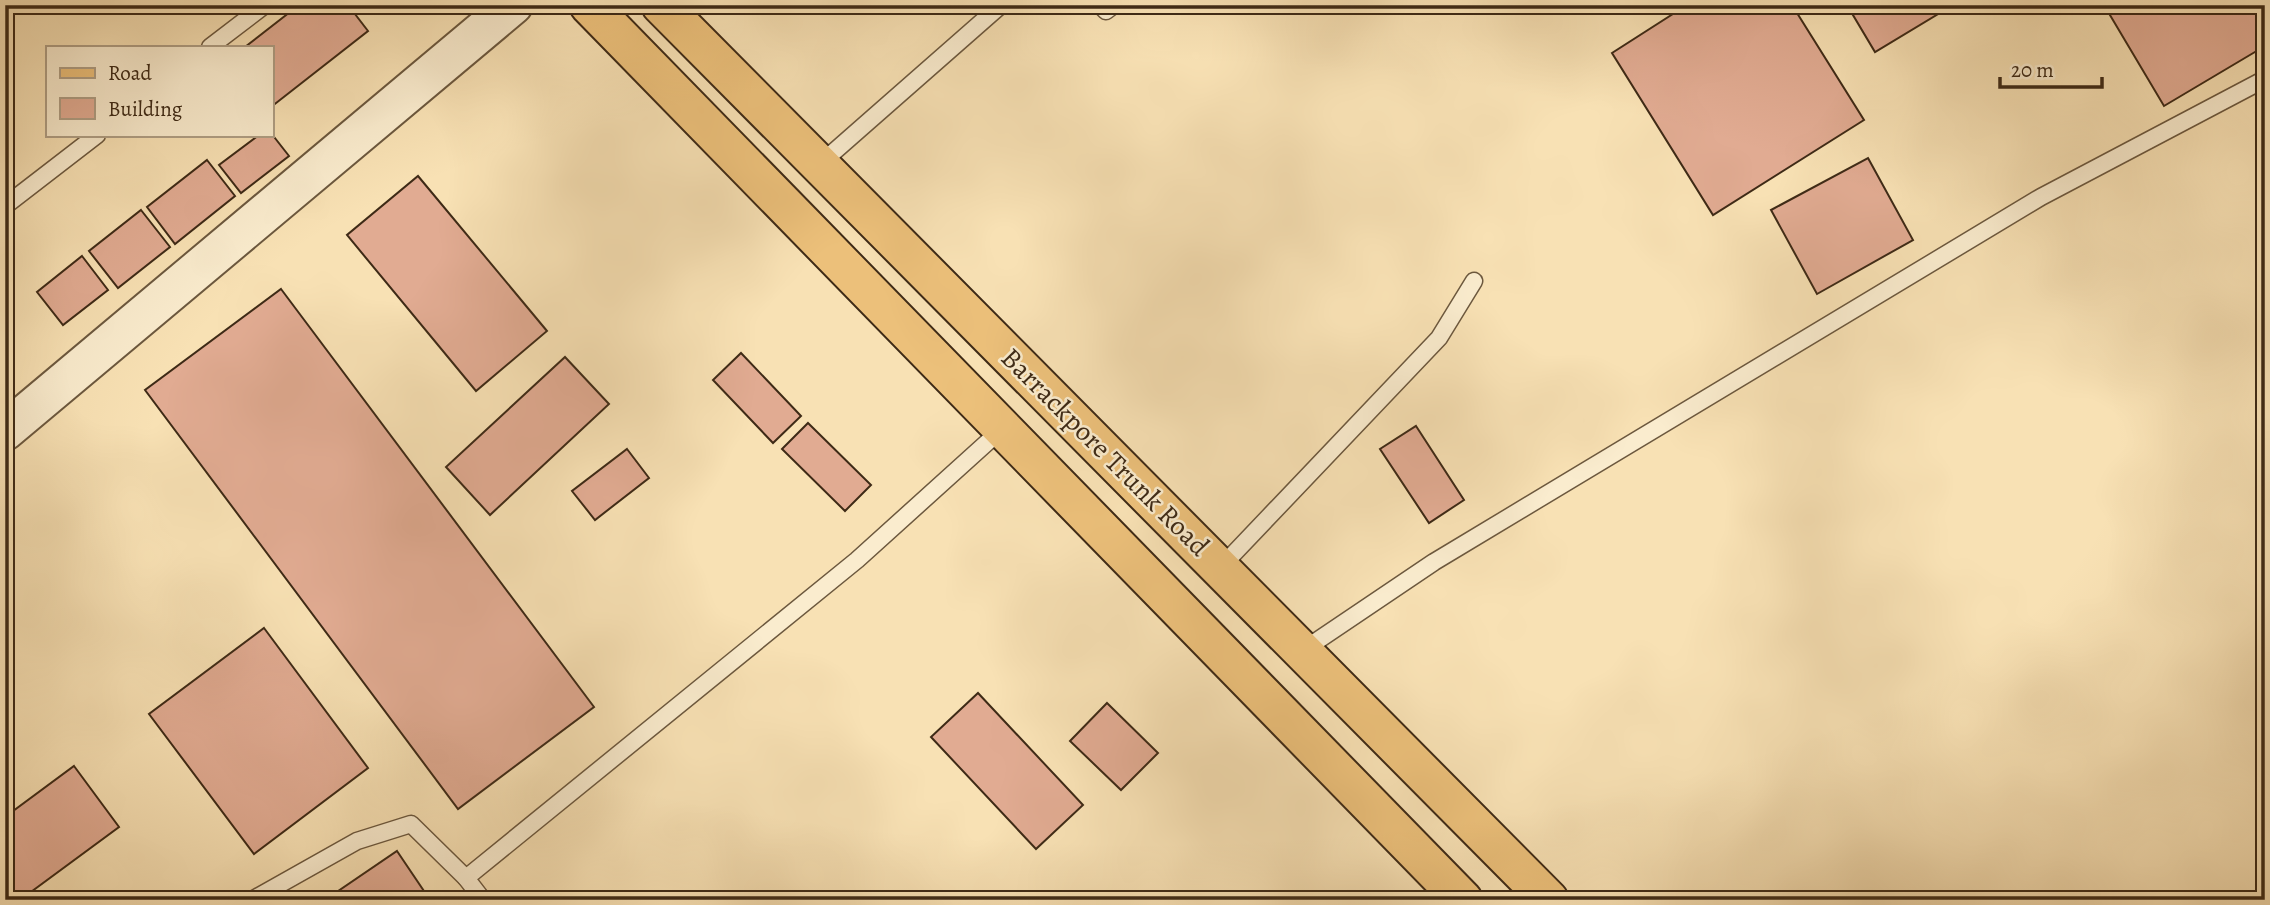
<svg xmlns="http://www.w3.org/2000/svg" width="2270" height="905" font-family="Alegreya,serif">
<style>
.building{fill:#e1ab92;stroke:#3e2a16;stroke-width:2}
.lines{fill:none;stroke-linecap:round;stroke-linejoin:round}
.service-casing{stroke:#6c583e;stroke-width:19}
.tertiary-casing{stroke:#6c583e;stroke-width:42}
.primary-casing{stroke:#3e2a16;stroke-width:42}
.service{stroke:#faecce;stroke-width:16}
.tertiary{stroke:#faecce;stroke-width:38}
.primary{stroke:#ecc07a;stroke-width:38}
.labels{text-anchor:middle;dominant-baseline:central;stroke-width:5;stroke-linejoin:round;paint-order:stroke}
.street-label{font-size:28px;fill:#3e2a16;stroke:#faecce}
</style>
<rect width="100%" height="100%" fill="#f8e1b4"/>
<filter id="stains"><feTurbulence type="fractalNoise" baseFrequency=".00286" numOctaves="4"/><feColorMatrix values="0 0 0 0 .2 0 0 0 0 .09 0 0 0 0 .02 0 0 0 .5 -.17"/></filter>
<radialGradient id="worn" r=".72"><stop offset=".6" stop-color="#630" stop-opacity="0"/><stop offset="1" stop-color="#630" stop-opacity=".3"/></radialGradient>
<!-- building -->
<g class="building">
<polygon points="299,5 348,5 368,31 271,107 271,47 245,47"/>
<polygon points="1687,5 1792,5 1864,120 1713,215 1612,53"/>
<polygon points="1858,5 1953,5 1875,52 1850,10"/>
<polygon points="2104,5 2265,5 2265,46 2164,106"/>
<polygon points="271,133 289,156 241,193 219,165 259,135 271,135"/>
<polygon points="1868,158 1913,240 1817,294 1771,210"/>
<polygon points="207,160 235,196 175,244 147,207"/>
<polygon points="418,176 547,331 476,391 347,235"/>
<polygon points="141,210 170,247 118,288 89,251"/>
<polygon points="82,256 108,290 63,325 37,292"/>
<polygon points="281,289 594,707 458,809 145,390"/>
<polygon points="741,353 801,416 773,443 713,380"/>
<polygon points="565,357 609,404 490,515 446,467"/>
<polygon points="808,423 871,485 845,511 782,449"/>
<polygon points="1416,426 1464,500 1429,523 1380,449"/>
<polygon points="627,449 649,478 595,520 572,491"/>
<polygon points="264,628 368,768 254,854 149,714"/>
<polygon points="978,693 1083,805 1036,849 931,737"/>
<polygon points="1107,703 1158,753 1121,790 1070,741"/>
<polygon points="74,766 119,827 20,900 5,900 5,817"/>
<polygon points="397,851 430,900 325,900"/>
</g>
<g class="lines">
<!-- service casing -->
<g class="service-casing">
<g id="service">
<polyline points="1100,5 1106,11 1114,5"/>
<polyline points="210,47 265,5"/>
<polyline points="820,164 1001,5"/>
<polyline points="5,206 97,135"/>
<polyline points="1220,568 1439,338 1474,281"/>
<polyline points="1302,651 1434,562 2041,197 2265,79"/>
<polyline points="252,900 357,841 411,824 466,878"/>
<polyline points="483,900 466,878 857,560 1002,429"/>
</g>
</g>
<!-- tertiary casing -->
<g class="tertiary-casing">
<polyline id="tertiary" points="5,431 513,5"/>
</g>
<!-- primary casing -->
<g class="primary-casing">
<g id="primary">
<polyline points="589,5 1463,900"/>
<polyline points="661,5 1549,900"/>
</g>
</g>
<!-- service -->
<use href="#service" class="service"/>
<!-- tertiary -->
<use href="#tertiary" class="tertiary"/>
<!-- primary -->
<use href="#primary" class="primary"/>
</g>
<g class="labels">
<!-- street labels -->
<g class="street-label">
<text transform="translate(1105 452) rotate(45)">Barrackpore Trunk Road</text>
</g>
</g>
<!-- margin -->
<rect width="2270" height="905" fill="none" stroke="#f8e1b4" stroke-width="28"/>
<rect x="7" y="7" width="2256" height="891" fill="none" stroke="#3e2a16" stroke-width="3.5"/>
<rect x="14" y="14" width="2242" height="877" fill="none" stroke="#3e2a16" stroke-width="2"/>
<!-- legend -->
<rect x="46" y="46" width="228" height="91" fill="#faecce" stroke="#af9e84" stroke-width="2"/>
<rect x="60" y="68" width="35" height="10" fill="#ecc07a" stroke="#af9e84" stroke-width="2"/>
<text x="108" y="80" font-size="21" fill="#3e2a16">Road</text>
<rect x="60" y="98" width="35" height="21" fill="#e1ab92" stroke="#af9e84" stroke-width="2"/>
<text x="108" y="116" font-size="21" fill="#3e2a16">Building</text>
<!-- scale -->
<path d="M2000 77v10h102v-10" fill="none" stroke="#3e2a16" stroke-width="3.5"/>
<text x="2011" y="77" font-size="21" fill="#3e2a16" stroke="#faecce" stroke-width="5" paint-order="stroke">20 m</text>
<rect width="100%" height="100%" filter="url(#stains)"/>
<rect width="100%" height="100%" fill="url(#worn)"/>
</svg>
